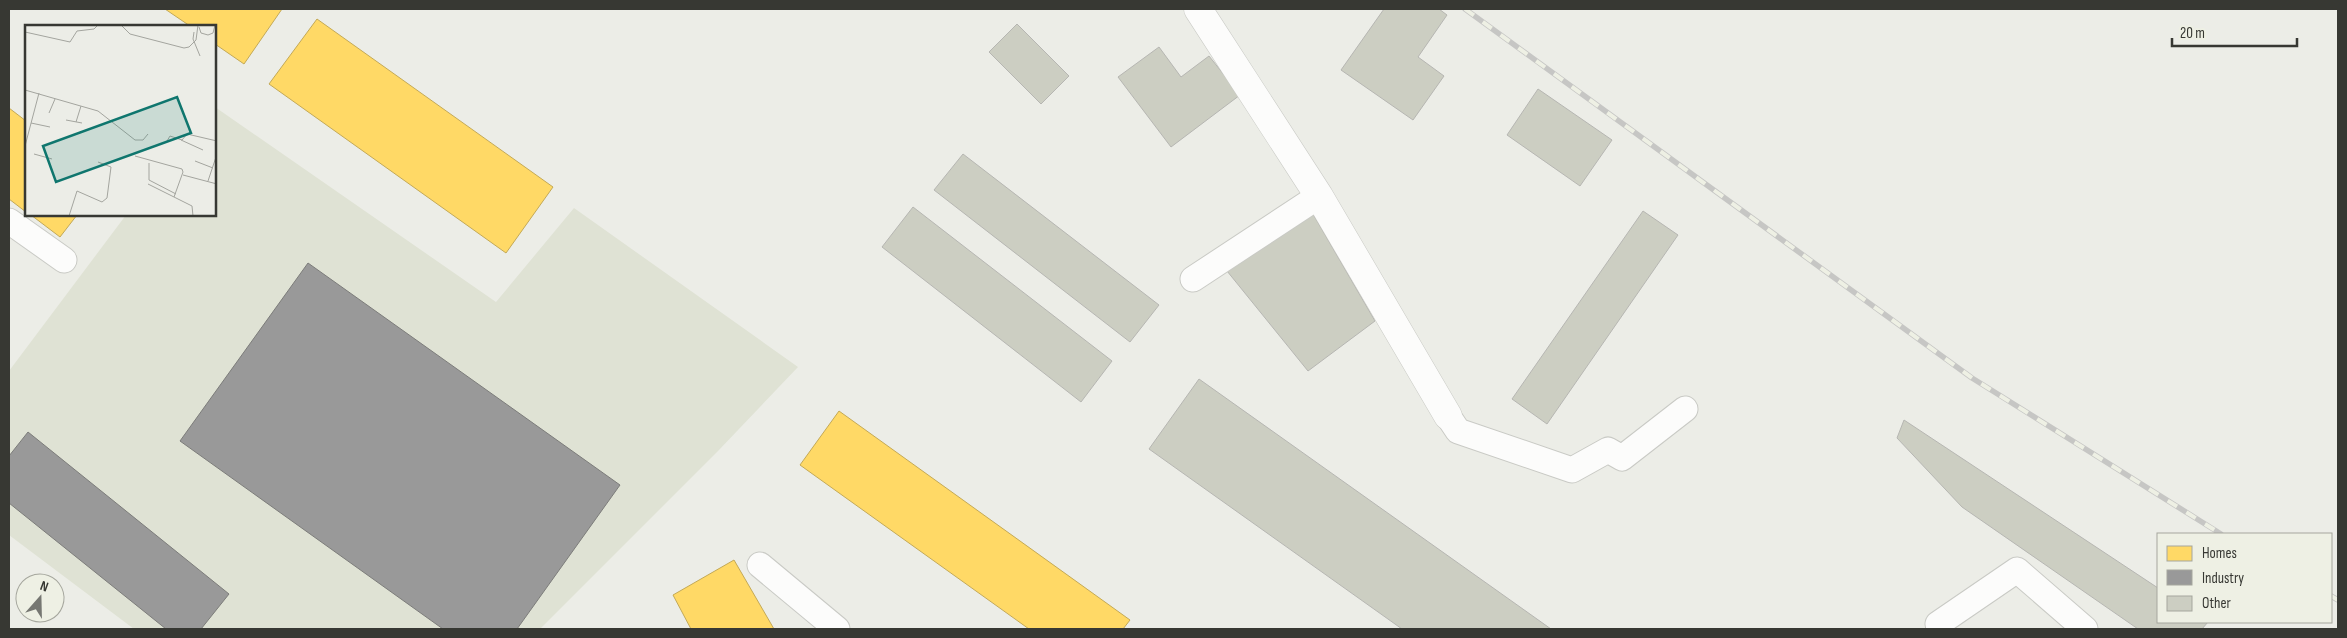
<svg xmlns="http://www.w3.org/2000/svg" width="2347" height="638" font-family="'Sofia Sans Condensed',sans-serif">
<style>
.built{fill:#dfe2d4}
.homes{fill:#ffd966;stroke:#c3a957}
.industry{fill:#999;stroke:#7c7c7a}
.building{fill:#cccec2;stroke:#b6b6b2}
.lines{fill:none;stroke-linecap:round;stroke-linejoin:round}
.lane-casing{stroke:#c9cac5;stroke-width:27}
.street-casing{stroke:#c9cac5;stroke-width:29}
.lane{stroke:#fcfcfb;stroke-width:25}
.street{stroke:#fcfcfb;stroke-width:28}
.rail-casing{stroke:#c6c6c4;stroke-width:5.5}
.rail{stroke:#eef0e4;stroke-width:4;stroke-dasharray:11;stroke-linecap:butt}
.inset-road{fill:none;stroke:#a4a59f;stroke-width:1}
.view{fill:#0f766e;fill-opacity:0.15;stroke:#0f766e;stroke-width:2.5}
.inset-edge{fill:none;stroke:#373833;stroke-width:2.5}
</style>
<rect width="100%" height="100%" fill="#ecede7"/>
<!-- built -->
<polygon class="built" points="215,107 496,302 574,208 798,367 718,451 540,629 134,629 9,535 9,371 126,215 215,215"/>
<!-- homes -->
<g class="homes">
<polygon points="165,9 282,9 244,64 215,44 215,26 190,26"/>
<polygon points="317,19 553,187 506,253 269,84"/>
<polygon points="9,108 26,121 26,212 9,199"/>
<polygon points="31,215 77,215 60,237"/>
<polygon points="839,411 1130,620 1123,629 1029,629 800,465"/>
<polygon points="734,560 774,629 691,629 673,595"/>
</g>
<!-- industry -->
<g class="industry">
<polygon points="308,263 620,485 517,629 443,629 180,441"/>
<polygon points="28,432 229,594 201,629 166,629 9,503 9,456"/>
</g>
<!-- building -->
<g class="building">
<polygon points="1384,9 1439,9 1447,15 1418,57 1444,76 1413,120 1341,70"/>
<polygon points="1017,24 1069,76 1041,104 989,52"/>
<polygon points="1159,47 1181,77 1209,56 1240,95 1171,147 1118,77"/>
<polygon points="1538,89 1612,140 1580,186 1507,135"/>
<polygon points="963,154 1159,305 1130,342 934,190"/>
<polygon points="913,207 1112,361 1081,402 882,247"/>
<polygon points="1643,211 1678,235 1547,424 1512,399"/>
<polygon points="1313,214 1375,321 1308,371 1227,271"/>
<polygon points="1199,379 1551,629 1402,629 1149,449"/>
<polygon points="1904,420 2158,588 2158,622 2208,622 2202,629 2138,629 1962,507 1897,438"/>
</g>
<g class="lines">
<!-- lane casing -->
<g class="lane-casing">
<g id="lane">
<polyline points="9,221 64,260"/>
<polyline points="1193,279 1319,196"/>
<polyline points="1448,416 1458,431 1572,470 1608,450 1622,458 1685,409"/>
<polyline points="760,565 837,629"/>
<polyline points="1938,624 2017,570 2085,629"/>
</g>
</g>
<!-- street casing -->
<g class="street-casing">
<polyline id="street" points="1198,9 1319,196 1448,416"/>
</g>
<!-- lane -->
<use href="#lane" class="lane"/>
<!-- street -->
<use href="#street" class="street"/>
<!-- rail casing -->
<g class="rail-casing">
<g id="rail">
<polyline points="1465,9 1972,378 2221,534"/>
<polyline points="2331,596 2338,600"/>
</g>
</g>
<!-- rail -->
<use href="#rail" class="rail"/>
</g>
<!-- overview -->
<g transform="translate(25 25)">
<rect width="191" height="191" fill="#ecede7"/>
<path class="inset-road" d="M 96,0 L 105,9 L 159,23 L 164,22 L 171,15 L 173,0M 174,2 L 176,8 L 183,10 L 188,8 L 190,0M 0,7 L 45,17 L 52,6 L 69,4 L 72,1M 169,7 L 168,14 L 175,31M 0,65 L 73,86 L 110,115 L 118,115 L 123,109M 24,88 L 30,74M 41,95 L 57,98M 51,97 L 56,81M 6,98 L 25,102M 156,115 L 178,125M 142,116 L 145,111 L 157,115 L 162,109 L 192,116M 0,121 L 14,68M 9,129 L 27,134M 110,131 L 157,144 L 158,147 L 149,172 L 123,159M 170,136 L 188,143M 124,138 L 124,155 L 151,169M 158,150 L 192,159M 183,156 L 191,132M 149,172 L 167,181 L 168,191M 44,191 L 52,166 L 77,177 L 82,173 L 86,142 L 73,137"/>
<path class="view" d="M 152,72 L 166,108 L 31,157 L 18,121 Z"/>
<rect width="191" height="191" class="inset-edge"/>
</g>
<!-- border -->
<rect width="2347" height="638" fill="none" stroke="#373833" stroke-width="20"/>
<!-- legend -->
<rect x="2157" y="533" width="175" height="90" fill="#eef0e4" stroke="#a5a69d"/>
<rect x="2167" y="546" width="25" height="15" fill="#ffd966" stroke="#a5a69d"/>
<text x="2202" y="558" font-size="15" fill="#373833">Homes</text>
<rect x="2167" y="570" width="25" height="15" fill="#999999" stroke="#a5a69d"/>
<text x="2202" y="583" font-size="15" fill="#373833">Industry</text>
<rect x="2167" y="596" width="25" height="15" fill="#cccec2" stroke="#a5a69d"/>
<text x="2202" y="608" font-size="15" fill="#373833">Other</text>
<!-- north arrow -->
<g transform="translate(40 598) rotate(20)"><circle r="24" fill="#eef0e4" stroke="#a5a69d"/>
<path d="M0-4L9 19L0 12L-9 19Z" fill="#767772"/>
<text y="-8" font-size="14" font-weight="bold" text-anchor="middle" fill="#373833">N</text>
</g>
<!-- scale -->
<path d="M2172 38v8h125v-8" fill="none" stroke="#373833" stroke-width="2.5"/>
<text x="2180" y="38" font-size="15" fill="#373833" stroke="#eef0e4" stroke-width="4" paint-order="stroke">20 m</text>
</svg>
